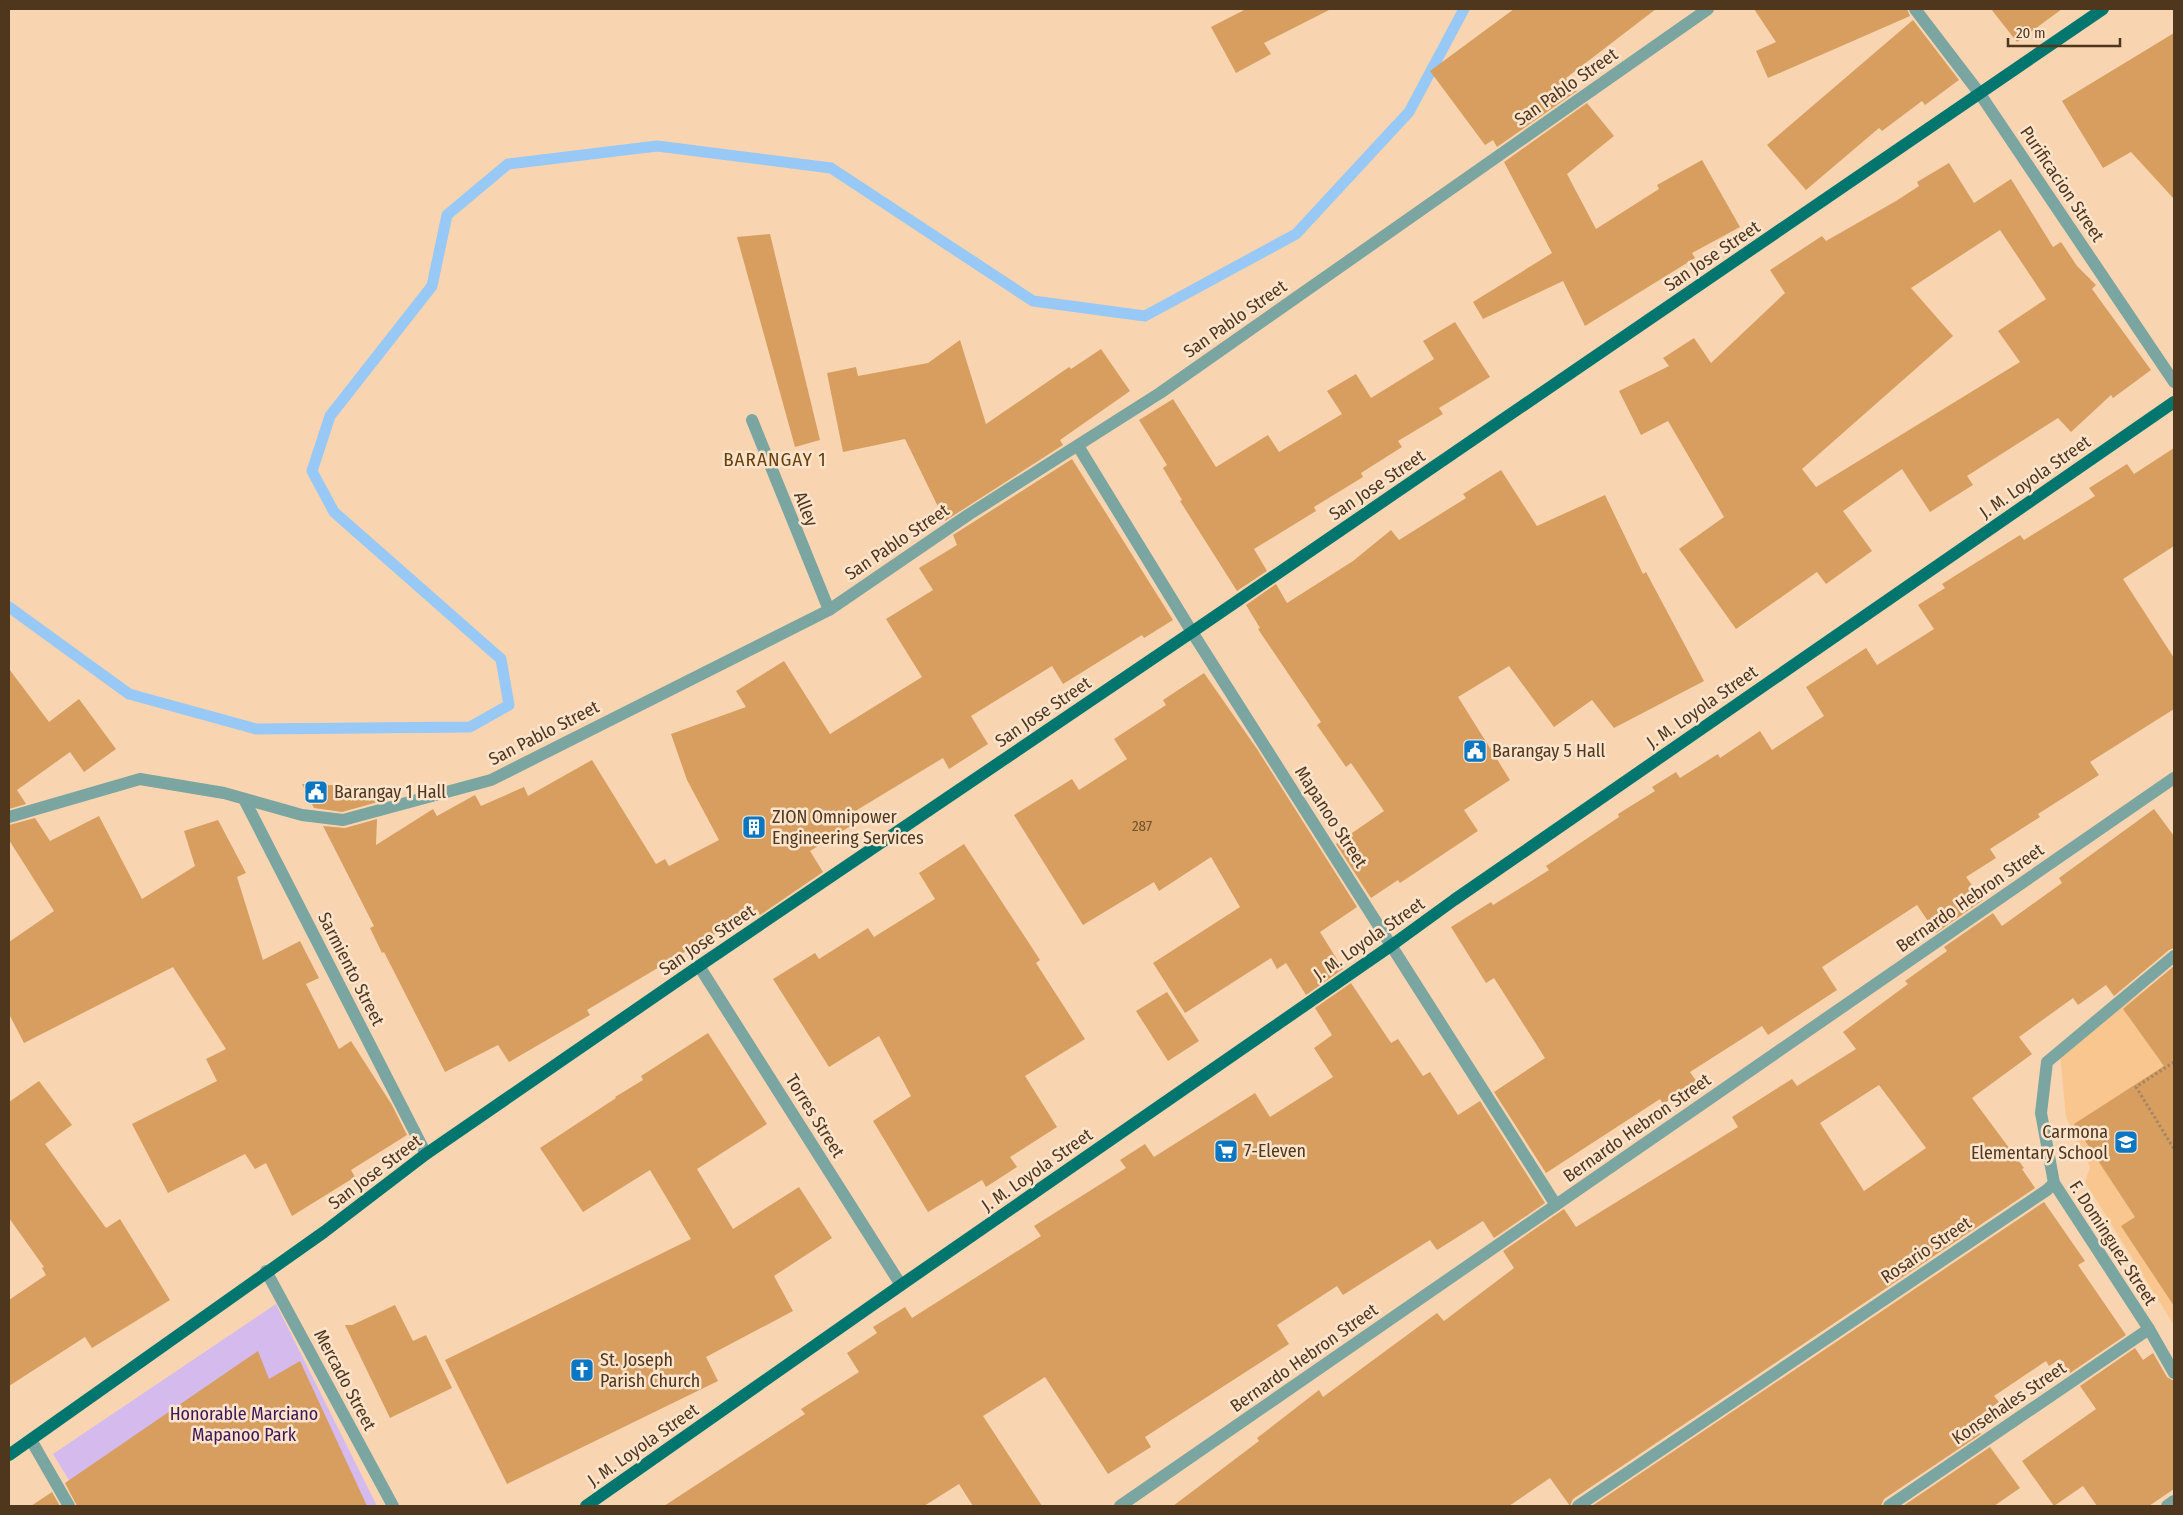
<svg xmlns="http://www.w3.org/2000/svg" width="2183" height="1515" font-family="'Fira Sans Condensed',sans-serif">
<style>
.built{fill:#f9c68f}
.green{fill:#d4baed}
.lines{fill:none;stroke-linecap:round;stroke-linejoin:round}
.stream{stroke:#98c8f6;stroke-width:11}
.building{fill:#d79e60;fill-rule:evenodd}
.path{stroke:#a38666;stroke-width:3;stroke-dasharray:2.5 2.5;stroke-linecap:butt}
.minor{stroke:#7aa5a1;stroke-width:12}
.major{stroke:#00766f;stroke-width:12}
.labels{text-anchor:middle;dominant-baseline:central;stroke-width:5;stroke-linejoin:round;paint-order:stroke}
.number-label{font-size:15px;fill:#71512e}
.street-label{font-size:18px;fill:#4f371d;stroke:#fce4cc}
.poi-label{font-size:18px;fill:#4f371d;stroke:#fce4cc;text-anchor:start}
.park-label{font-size:18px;fill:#3c1657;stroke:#fce4cc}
.neighbourhood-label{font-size:19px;letter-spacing:1px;fill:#663f09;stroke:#fce4cc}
</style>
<rect width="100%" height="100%" fill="#f8d5b0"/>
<!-- built -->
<polygon class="built" points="2174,967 2174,1325 2085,1182 2090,1167 2066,1117 2060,1055"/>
<!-- green -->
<polygon class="green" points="276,1304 377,1506 85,1506 53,1454"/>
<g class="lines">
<!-- stream -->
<polyline class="stream" points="9,607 129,694 256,729 470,727 509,705 501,659 334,512 312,471 330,416 432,286 447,215 508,164 657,146 831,168 1033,301 1145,316 1296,234 1409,112 1464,9"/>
</g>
<!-- building -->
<g class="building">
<polygon points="1246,9 1331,9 1264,43 1271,54 1236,73 1211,27"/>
<polygon points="1514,9 1656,9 1566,78 1577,91 1497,147 1493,140 1485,145 1430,71"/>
<polygon points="1754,9 1907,9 1910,16 1768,78 1756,51 1776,42"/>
<polygon points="1991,9 2062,9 2017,42"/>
<polygon points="1913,20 1959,80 1925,105 1922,101 1882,131 1879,128 1806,190 1767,145"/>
<polygon points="2174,33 2174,199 2131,152 2103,168 2062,101"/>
<polygon points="1587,103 1614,136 1567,174 1596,229 1659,189 1657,185 1702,160 1740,227 1692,253 1695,258 1585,326 1563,281 1483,319 1473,302 1552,253 1504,162"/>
<path d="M 1949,163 L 1974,203 L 2011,179 L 2053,247 L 2061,242 L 2077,266 L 2096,285 L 2092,289 L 2151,370 L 2113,398 L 2111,395 L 2071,432 L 2058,418 L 1967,476 L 1973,485 L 1930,512 L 1902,469 L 1843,511 L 1872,551 L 1826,584 L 1817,572 L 1736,629 L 1679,549 L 1724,517 L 1668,421 L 1641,435 L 1619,391 L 1669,366 L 1663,358 L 1694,338 L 1711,363 L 1785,293 L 1770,270 L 1822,236 L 1826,241 L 1896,201 L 1919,186 L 1917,182 ZM 2000,230 L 2046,299 L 1998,331 L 2020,362 L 1816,487 L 1802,469 L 1953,336 L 1911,288 Z"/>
<polygon points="770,234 820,440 795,447 737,237"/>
<polygon points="1455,322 1490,377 1439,408 1443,414 1398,441 1402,447 1361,473 1363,477 1314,507 1316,511 1254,549 1267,571 1237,591 1180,501 1182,500 1163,468 1167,465 1139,420 1173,399 1216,467 1268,435 1279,452 1342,414 1327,391 1356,374 1371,398 1434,359 1423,341"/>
<polygon points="960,340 986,424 1069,367 1071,369 1101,349 1130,391 1060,440 1063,445 945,521 905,439 843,452 827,373 856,367 858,376 928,363"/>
<polygon points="2174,448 2174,546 2123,579 2174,658 2174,709 2090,762 2099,775 2038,814 2040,817 1990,849 1996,858 1966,877 1983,900 1936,933 1917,905 1822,967 1837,990 1768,1035 1762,1026 1690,1072 1697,1082 1663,1104 1660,1099 1546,1173 1494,1092 1545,1058 1494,978 1486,983 1451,927 1491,902 1493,905 1549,870 1546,866 1619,817 1618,814 1655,791 1652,787 1676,772 1680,778 1718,754 1720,758 1760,731 1772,750 1824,716 1806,687 1866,648 1877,665 1934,629 1918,605 1945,588 1942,584 2020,535 2024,540 2095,496 2089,488 2127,464 2134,474"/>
<polygon points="1072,459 1173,620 1144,638 1142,635 1063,684 1052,666 971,716 988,744 949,769 943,758 857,810 862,819 810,851 823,872 760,915 757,909 587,1010 590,1015 509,1062 498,1045 445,1072 384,952 382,953 370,928 374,926 323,826 345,828 377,819 376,845 433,809 437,816 475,795 481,806 524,787 528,796 592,760 656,864 665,859 669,866 719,840 687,780 671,734 746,707 736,691 784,661 830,734 922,677 886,619 933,590 919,568 957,545 953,535"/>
<polygon points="1501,470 1537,526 1605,495 1643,574 1646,572 1704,681 1614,728 1592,700 1554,727 1509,666 1458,697 1510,780 1464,810 1478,831 1400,883 1398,880 1371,898 1336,844 1384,811 1351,763 1346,767 1317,725 1321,722 1258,629 1260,628 1246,605 1276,584 1287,603 1353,561 1391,530 1399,540 1466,498 1463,494"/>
<polygon points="9,669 49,722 79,699 116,749 84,772 70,752 17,790 26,804 9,809"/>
<polygon points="1204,673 1257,749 1357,907 1320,932 1343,969 1306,995 1286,963 1277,969 1271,958 1185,1013 1153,963 1240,907 1211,857 1159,891 1154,882 1083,925 1014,815 1072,779 1079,790 1127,759 1114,739 1166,705 1163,700"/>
<polygon points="302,784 379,787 378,802 342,812 314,808"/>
<path d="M 2154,809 L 2174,836 L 2174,948 L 2169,950 L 2114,996 L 2106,985 L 2078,1005 L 2073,998 L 2019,1037 L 2032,1054 L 1972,1098 L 2024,1168 L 2022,1169 L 2035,1188 L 1573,1499 L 1570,1506 L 1550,1478 L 1509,1506 L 1173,1506 L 1259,1441 L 1257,1438 L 1319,1390 L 1323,1397 L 1437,1313 L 1444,1321 L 1514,1268 L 1503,1251 L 1564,1209 L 1576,1227 L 1738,1127 L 1732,1117 L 1792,1079 L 1797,1086 L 1856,1049 L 1843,1032 L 1908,984 L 1905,981 L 1947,951 L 1944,947 L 1993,913 L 2002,926 L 2062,883 L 2059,878 ZM 1879,1085 L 1926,1148 L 1864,1191 L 1820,1123 Z"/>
<polygon points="99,816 142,899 195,866 184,831 218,820 246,873 237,877 263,960 300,941 319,978 306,984 339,1049 351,1041 392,1105 407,1135 351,1170 355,1177 292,1216 266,1163 255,1169 245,1154 168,1193 132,1124 217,1081 206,1059 226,1049 173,967 24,1043 9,1014 9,942 54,911 9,840 9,825 35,818 50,841"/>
<polygon points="964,844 1040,960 1036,963 1085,1039 1025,1076 1057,1127 1010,1157 1017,1167 986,1187 982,1180 928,1212 873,1121 911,1096 879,1036 829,1067 773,979 815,953 819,959 868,928 874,937 935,899 919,873"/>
<polygon points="2174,966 2174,1306 2121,1226 2135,1217 2074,1124 2164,1066 2123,1009"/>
<polygon points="1351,983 1391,1043 1398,1039 1423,1076 1430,1072 1458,1115 1480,1101 1545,1203 1494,1238 1483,1221 1437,1250 1430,1240 1343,1295 1337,1286 1277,1325 1289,1344 1145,1437 1151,1447 1108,1474 1045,1377 983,1416 1042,1506 973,1506 959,1484 924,1506 664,1506 805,1414 801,1409 859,1372 847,1353 877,1333 873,1327 905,1307 912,1318 1041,1236 1034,1226 1126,1168 1120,1160 1145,1144 1154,1157 1255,1093 1270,1117 1333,1077 1314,1048 1332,1035 1315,1008"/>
<polygon points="1167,992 1199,1041 1168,1061 1136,1011"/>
<polygon points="708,1033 767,1124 697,1169 733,1229 799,1187 832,1238 774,1276 793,1311 706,1357 718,1381 507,1484 445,1360 691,1239 650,1170 583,1212 540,1148 616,1098 615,1097 643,1080 641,1076"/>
<polygon points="39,1081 72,1125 45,1144 106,1228 120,1219 170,1300 92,1348 85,1337 9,1386 9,1300 46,1275 42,1268 44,1267 9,1218 9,1102"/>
<polygon points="2044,1202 2085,1261 2078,1265 2126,1335 2070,1373 2060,1359 2049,1366 2046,1361 1994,1396 1999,1402 1972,1421 1981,1434 1884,1499 1881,1506 1592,1506"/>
<polygon points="395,1305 413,1341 426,1335 452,1388 390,1418 345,1325 352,1325"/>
<polygon points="2135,1348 2143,1360 2153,1353 2167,1377 2174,1381 2174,1489 2149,1506 2097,1506 2083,1486 2054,1506 2022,1461 2096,1409 2080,1386"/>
<polygon points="258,1351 269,1379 300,1361 367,1506 77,1506 65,1483"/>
<polygon points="1990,1447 2020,1488 1994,1506 1903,1506"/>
<polygon points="52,1492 60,1506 31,1506"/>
</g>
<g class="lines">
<!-- path -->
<polyline class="path" points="2174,1062 2136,1087 2174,1149"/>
<!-- minor -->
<g class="minor">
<polyline points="1915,9 1980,94 2174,382"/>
<polyline points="752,420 829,610"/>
<polyline points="1078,446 1192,632 1556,1205"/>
<polyline points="244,799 426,1154"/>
<polyline points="9,817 140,779 224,793 302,815 343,820 491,780 829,610 968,515 1160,393 1708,9"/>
<polyline points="699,966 901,1285"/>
<polyline points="2054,1183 2149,1329 2174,1373"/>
<polyline points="266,1271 393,1506"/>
<polyline points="31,1440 69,1506"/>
<polyline points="1120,1506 2174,778"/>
<polyline points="1578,1506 2047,1190 2054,1183 2041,1113 2047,1062 2174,956"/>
<polyline points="1889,1506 2149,1329"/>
<polyline points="2167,1506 2174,1501"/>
</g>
<!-- major -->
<g class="major">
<polyline points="9,1455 324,1232 426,1154 699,966 1192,632 2103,9"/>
<polyline points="586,1506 901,1285 1392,945 1454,900 2174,402"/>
</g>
</g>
<!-- icons -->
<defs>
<g id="civic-square" transform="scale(1.25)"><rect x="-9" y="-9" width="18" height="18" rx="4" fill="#0b76c1" stroke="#fce4cc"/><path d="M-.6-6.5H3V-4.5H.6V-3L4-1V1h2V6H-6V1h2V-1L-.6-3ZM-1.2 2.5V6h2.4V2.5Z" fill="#fff"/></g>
<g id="building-square" transform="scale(1.25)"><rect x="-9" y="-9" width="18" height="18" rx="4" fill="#0b76c1" stroke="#fce4cc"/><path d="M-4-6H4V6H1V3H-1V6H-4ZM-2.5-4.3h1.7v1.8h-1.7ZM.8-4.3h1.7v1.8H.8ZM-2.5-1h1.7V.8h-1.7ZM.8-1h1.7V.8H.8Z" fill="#fff"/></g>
<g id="school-square" transform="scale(1.25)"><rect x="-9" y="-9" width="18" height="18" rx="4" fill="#0b76c1" stroke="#fce4cc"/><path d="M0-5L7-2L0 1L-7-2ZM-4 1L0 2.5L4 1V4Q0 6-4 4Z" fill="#fff"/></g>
<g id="supermarket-square" transform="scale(1.25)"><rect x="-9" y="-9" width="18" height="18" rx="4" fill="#0b76c1" stroke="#fce4cc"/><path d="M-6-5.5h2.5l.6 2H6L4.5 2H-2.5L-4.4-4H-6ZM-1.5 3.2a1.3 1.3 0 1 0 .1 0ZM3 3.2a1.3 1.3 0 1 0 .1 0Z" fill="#fff"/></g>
<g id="church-square" transform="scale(1.25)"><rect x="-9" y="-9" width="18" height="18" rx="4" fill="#0b76c1" stroke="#fce4cc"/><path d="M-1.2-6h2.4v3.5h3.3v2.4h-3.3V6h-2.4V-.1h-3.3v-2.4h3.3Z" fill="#fff"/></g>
</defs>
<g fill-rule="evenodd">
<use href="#civic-square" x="1475" y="751"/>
<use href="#civic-square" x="316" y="792"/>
<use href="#building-square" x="754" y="827"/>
<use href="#school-square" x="2126" y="1142"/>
<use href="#supermarket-square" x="1226" y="1151"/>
<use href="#church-square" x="582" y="1370"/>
</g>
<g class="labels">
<!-- number labels -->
<g class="number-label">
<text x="1142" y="826">287</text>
</g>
<!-- street labels -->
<g class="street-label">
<text transform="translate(1566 87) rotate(-35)">San Pablo Street</text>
<text transform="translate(2062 184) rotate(56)">Purificacion Street</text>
<text transform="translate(1712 256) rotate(-34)">San Jose Street</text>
<text transform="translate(1235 319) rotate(-35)">San Pablo Street</text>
<text transform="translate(2035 477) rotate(-35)">J. M. Loyola Street</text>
<text transform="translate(1377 485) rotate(-34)">San Jose Street</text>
<text transform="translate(806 509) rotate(68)">Alley</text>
<text transform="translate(897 542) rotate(-34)">San Pablo Street</text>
<text transform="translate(1702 707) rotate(-35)">J. M. Loyola Street</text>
<text transform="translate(1043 712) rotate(-34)">San Jose Street</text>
<text transform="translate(544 733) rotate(-27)">San Pablo Street</text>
<text transform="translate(1331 817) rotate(57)">Mapanoo Street</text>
<text transform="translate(1970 898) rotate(-35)">Bernardo Hebron Street</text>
<text transform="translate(1369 939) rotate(-35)">J. M. Loyola Street</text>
<text transform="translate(707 940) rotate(-34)">San Jose Street</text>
<text transform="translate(351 969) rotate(63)">Sarmiento Street</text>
<text transform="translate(815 1116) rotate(58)">Torres Street</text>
<text transform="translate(1637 1128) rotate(-35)">Bernardo Hebron Street</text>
<text transform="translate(1037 1170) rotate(-35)">J. M. Loyola Street</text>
<text transform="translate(375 1172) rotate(-37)">San Jose Street</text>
<text transform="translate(2113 1243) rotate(57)">F. Dominguez Street</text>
<text transform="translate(1926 1250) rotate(-34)">Rosario Street</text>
<text transform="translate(1304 1358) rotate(-35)">Bernardo Hebron Street</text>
<text transform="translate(345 1380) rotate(62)">Mercado Street</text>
<text transform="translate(2009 1403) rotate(-34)">Konsehales Street</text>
<text transform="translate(643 1445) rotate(-35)">J. M. Loyola Street</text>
</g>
<!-- poi labels -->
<g class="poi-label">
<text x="1492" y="751">Barangay 5 Hall</text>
<text x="334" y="792">Barangay 1 Hall</text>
<text x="772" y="817">ZION Omnipower<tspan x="772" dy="21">Engineering Services</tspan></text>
<text x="2108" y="1132" text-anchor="end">Carmona<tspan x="2108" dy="21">Elementary School</tspan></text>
<text x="1244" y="1151">7-Eleven</text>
<text x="600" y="1360">St. Joseph<tspan x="600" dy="21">Parish Church</tspan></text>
</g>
<!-- park labels -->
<g class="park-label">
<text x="244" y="1414">Honorable Marciano<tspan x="244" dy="21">Mapanoo Park</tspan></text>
</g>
<!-- neighbourhood labels -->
<g class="neighbourhood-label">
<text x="775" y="459">BARANGAY 1</text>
</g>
</g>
<!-- border -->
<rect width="2183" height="1515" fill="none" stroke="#4f371d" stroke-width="20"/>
<!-- scale -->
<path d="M2008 38v8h112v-8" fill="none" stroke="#4f371d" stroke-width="2.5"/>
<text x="2016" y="38" font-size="15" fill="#4f371d" stroke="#fce4cc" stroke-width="4" paint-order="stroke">20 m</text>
</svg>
